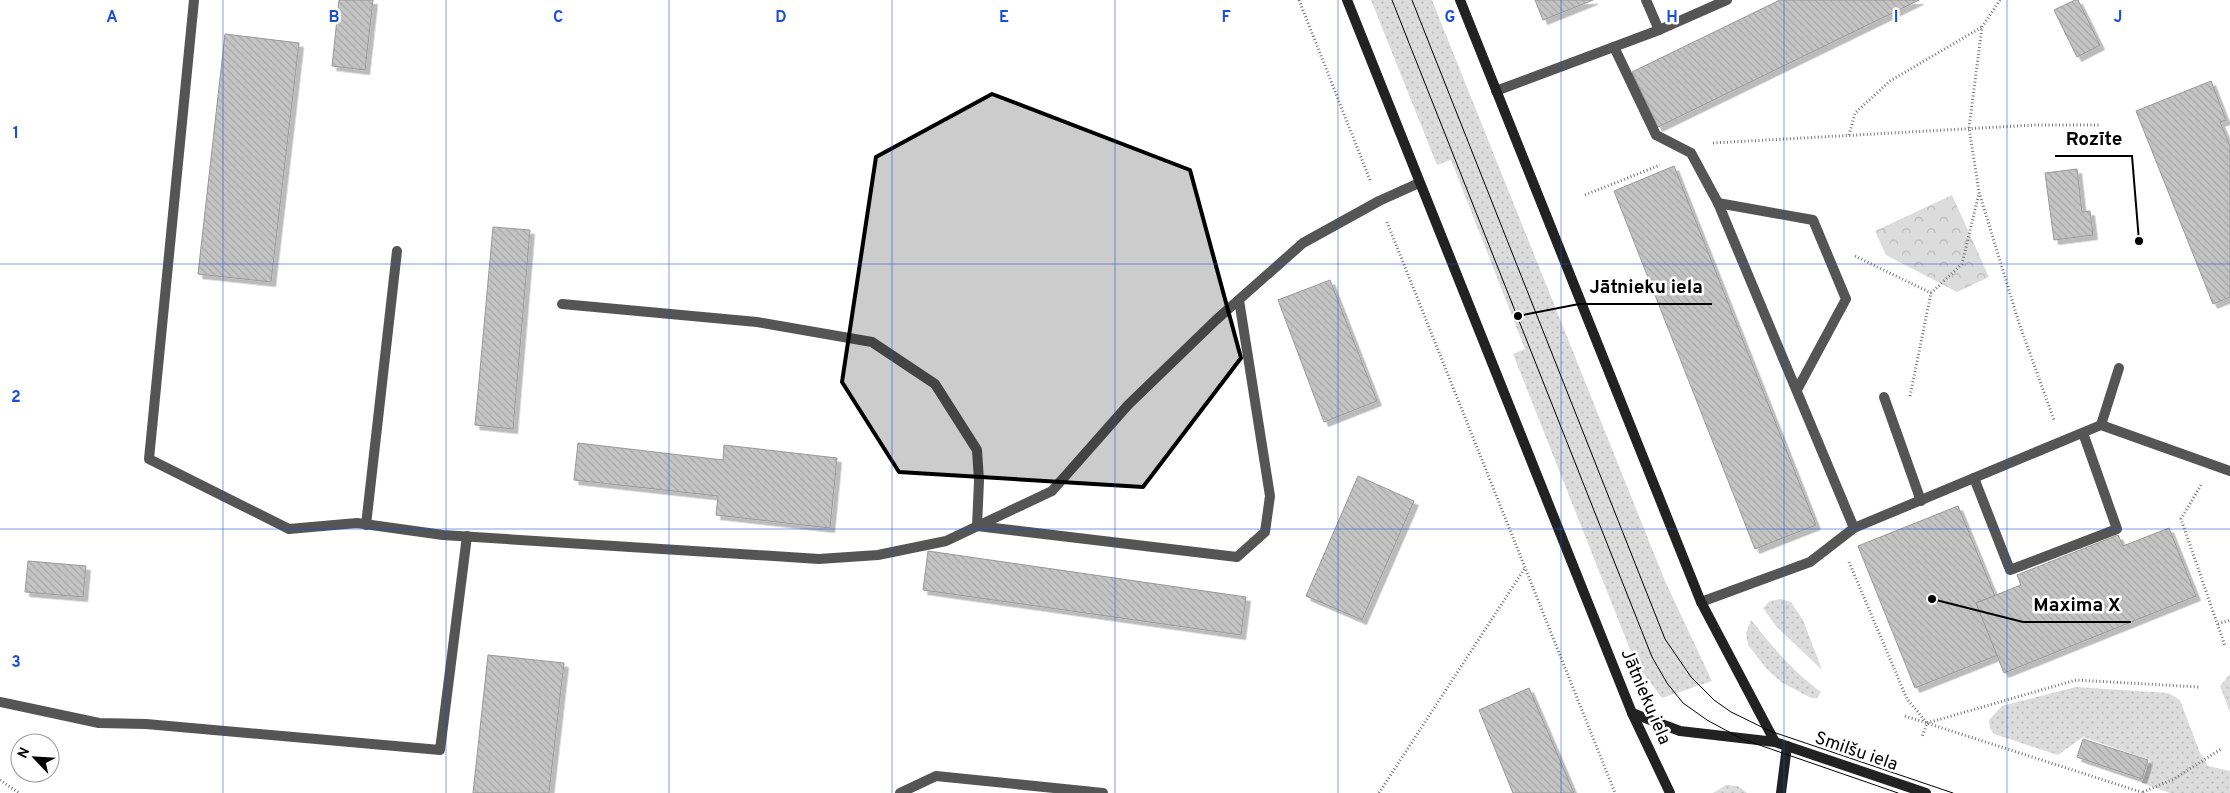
<svg xmlns="http://www.w3.org/2000/svg" width="2230" height="793" font-family="Overpass,sans-serif">
<style>
.grass{fill:url(#grass-dots)}
.park{fill:url(#park-crowns)}
.building{fill:url(#building-back-hatch);stroke:#999;filter:url(#shadow)}
.lines{fill:none;stroke-linecap:round;stroke-linejoin:round}
.path{stroke:#777;stroke-width:3;stroke-dasharray:1 2.5;stroke-linecap:butt}
.lane{stroke:#555;stroke-width:10}
.street{stroke:#555;stroke-width:10}
.secondary{stroke:#222;stroke-width:10}
.tram{stroke:#000;stroke-width:1}
.marked{fill:#000;fill-opacity:0.2;stroke:#000;stroke-width:4;stroke-linejoin:round}
.grid{fill:none;stroke:#1d4ed8;stroke-width:1;stroke-opacity:0.55}
.labels{text-anchor:middle;dominant-baseline:central;stroke-width:5;stroke-linejoin:round;paint-order:stroke}
.street-label{font-size:18px;fill:#000;stroke:#fff}
.grid-label{font-size:16px;text-anchor:middle;font-weight:bold;fill:#1d4ed8;stroke:#fff;stroke-width:5;stroke-linejoin:round;paint-order:stroke}
.leader{fill:none;stroke:#000;stroke-width:2}
.callout-dot{fill:#000;stroke:#fff;stroke-width:2}
.callout-label{font-size:19px;text-anchor:middle;font-weight:bold;fill:#000;stroke:#fff;stroke-width:5;stroke-linejoin:round;paint-order:stroke}
</style>
<defs>
<pattern id="grass-dots" width="8" height="8" patternUnits="userSpaceOnUse" patternTransform="scale(1.25)"><rect width="8" height="8" fill="#dcdcdc"/><path d="M2 2h.1M6 6h.1" fill="none" stroke="#bbb" stroke-width="1.8" stroke-linecap="round"/></pattern>
<pattern id="park-crowns" width="20" height="18" patternUnits="userSpaceOnUse" patternTransform="scale(1.25)"><rect width="20" height="18" fill="#dcdcdc"/><path d="M2 6a3 3 0 1 1 6 0M12 15a3 3 0 1 1 6 0" fill="none" stroke="#bbb"/></pattern>
<pattern id="building-back-hatch" width="6" height="6" patternUnits="userSpaceOnUse" patternTransform="scale(1.25)"><rect width="6" height="6" fill="#c4c4c4"/><path d="M-1 5l2 2M0 0l6 6M5-1l2 2" fill="none" stroke="#a7a7a7"/></pattern>
<filter id="shadow"><feDropShadow dx="4.5" dy="4.5" stdDeviation="0" flood-color="#0004"/></filter>
</defs>
<rect width="100%" height="100%" fill="#fff"/>
<!-- grass -->
<g class="grass">
<polygon points="1371,0 1432,0 1665,581 1712,681 1662,698 1635,662 1513,354 1525,349 1451,160 1437,165"/>
<polygon points="1780,599 1791,602 1803,620 1822,670 1776,626 1763,608 1770,601"/>
<path d="M 1751,620 C 1772,646 1793,672 1821,692 L 1817,698 L 1811,698 L 1781,682 L 1766,668 L 1748,645 L 1746,633 Z"/>
<polygon points="2230,674 2230,712 2220,686"/>
<polygon points="2076,687 2168,693 2180,700 2200,753 2208,766 2230,771 2230,793 2170,793 2142,783 2150,760 2083,737 2058,755 1994,734 1990,728 1989,720 2002,706"/>
<polygon points="1726,785 1738,786 1747,793 1713,793"/>
</g>
<!-- park -->
<polygon class="park" points="1952,195 1989,277 1957,292 1886,255 1875,231"/>
<!-- building -->
<g class="building">
<polygon points="339,0 373,0 365,70 332,66"/>
<polygon points="1535,0 1593,0 1543,20"/>
<polygon points="1780,0 1919,0 1658,127 1632,72"/>
<polygon points="2075,0 2078,0 2100,45 2077,57 2054,10"/>
<polygon points="225,34 299,43 271,282 198,274"/>
<polygon points="2211,81 2226,120 2220,122 2230,146 2230,297 2213,304 2136,111"/>
<polygon points="1674,166 1816,525 1755,549 1614,191"/>
<polygon points="2077,169 2082,212 2090,211 2093,235 2054,240 2045,173"/>
<polygon points="493,227 530,230 513,429 475,425"/>
<polygon points="1330,280 1377,401 1324,422 1278,300"/>
<polygon points="578,443 723,460 724,445 837,458 830,528 716,515 718,496 574,480"/>
<polygon points="1358,476 1414,501 1362,620 1306,596"/>
<polygon points="1958,506 1995,596 1976,603 1998,655 1915,688 1858,546"/>
<polygon points="2169,528 2196,596 2004,673 1976,603 2021,585 2017,575 2118,535 2123,546"/>
<polygon points="928,551 1246,597 1241,635 923,590"/>
<polygon points="28,561 86,566 83,597 25,592"/>
<polygon points="488,655 564,663 549,793 473,793"/>
<polygon points="1529,688 1574,793 1513,793 1479,710"/>
<polygon points="2083,739 2148,760 2142,779 2077,757"/>
</g>
<g class="lines">
<!-- path -->
<g class="path">
<polyline points="1299,0 1370,180"/>
<polyline points="2000,0 1982,27 1969,128 1979,192 2019,323 2054,420"/>
<polyline points="1849,135 1855,113 1890,81 1982,27"/>
<polyline points="1713,143 2035,125 2099,125"/>
<polyline points="1585,195 1660,165"/>
<polyline points="1387,222 1615,793"/>
<polyline points="1855,256 1931,293"/>
<polyline points="1910,396 1931,293 1962,264 1979,193"/>
<polyline points="2201,485 2181,519 2225,646"/>
<polyline points="1849,562 1907,699 1927,723 1922,737"/>
<polyline points="2218,624 2230,620"/>
<polyline points="1905,716 2144,793"/>
<polyline points="1927,723 2076,680 2199,687"/>
<polyline points="0,780 19,793"/>
<polyline points="2143,792 2174,779 2221,749"/>
<polyline points="1379,793 1525,568"/>
</g>
<!-- lane -->
<g class="lane">
<polyline points="194,0 149,459 289,529 357,523 443,535 819,559 878,555 946,541 1052,491 1128,405 1216,320 1303,243 1379,201 1419,183"/>
<polyline points="1646,0 1659,30"/>
<polyline points="1614,47 1656,135"/>
<polyline points="1496,91 1659,30 1727,0"/>
<polyline points="562,304 757,322 872,342 935,384 977,450 979,481 977,526 1237,557 1265,532 1270,496 1239,300"/>
<polyline points="366,525 397,251"/>
<polyline points="0,702 99,723 146,724 440,750 467,536"/>
<polyline points="900,793 936,776 1103,793"/>
</g>
<!-- street -->
<g class="street">
<polyline points="1656,135 1691,153 1718,203 1854,528"/>
<polyline points="1718,203 1813,220 1846,299 1797,390"/>
<polyline points="1884,397 1921,501"/>
<polyline points="2101,425 2119,368"/>
<polyline points="1974,478 2010,570 2117,529 2083,433"/>
<polyline points="1701,602 1810,562 1854,528 2101,425 2230,471"/>
</g>
<!-- secondary -->
<g class="secondary">
<polyline points="1347,0 1632,713 1670,793"/>
<polyline points="1460,0 1701,602 1775,742"/>
<polyline points="1632,713 1680,731 1775,742 1926,793"/>
<polyline points="1781,793 1787,746"/>
</g>
<!-- tram -->
<g class="tram">
<polyline points="1392,0 1652,657 1667,683 1683,703 1707,720 1742,739 1898,793"/>
<polyline points="1412,0 1665,639 1691,677 1714,700 1731,712 1770,731 1953,793"/>
</g>
</g>
<!-- marked area -->
<path class="marked" d="M 992,94 L 1190,170 L 1241,358 L 1143,487 L 899,472 L 842,382 L 876,157 Z"/>
<!-- grid -->
<path class="grid" d="M 223,0 L 223,793M 446,0 L 446,793M 669,0 L 669,793M 892,0 L 892,793M 1115,0 L 1115,793M 1338,0 L 1338,793M 1561,0 L 1561,793M 1784,0 L 1784,793M 2007,0 L 2007,793M 0,264 L 2230,264M 0,529 L 2230,529"/>
<g class="labels">
<!-- street labels -->
<g class="street-label">
<text transform="translate(1645 697) rotate(67)">Jātnieku iela</text>
<text transform="translate(1856 752) rotate(19)">Smilšu iela</text>
</g>
</g>
<g class="grid-label">
<text x="112" y="22">A</text>
<text x="334" y="22">B</text>
<text x="558" y="22">C</text>
<text x="781" y="22">D</text>
<text x="1004" y="22">E</text>
<text x="1226" y="22">F</text>
<text x="1450" y="22">G</text>
<text x="1672" y="22">H</text>
<text x="1896" y="22">I</text>
<text x="2118" y="22">J</text>
<text x="16" y="138">1</text>
<text x="16" y="402">2</text>
<text x="16" y="667">3</text>
</g>
<!-- callouts -->
<path class="leader" d="M2139 241L2132 156H2055M1518 316L1579 304H1712M1932 599L2023 622H2131"/>
<g class="callout-dot">
<circle cx="2139" cy="241" r="5"/>
<circle cx="1518" cy="316" r="5"/>
<circle cx="1932" cy="599" r="5"/>
</g>
<g class="callout-label">
<text x="2094" y="145">Rozīte</text>
<text x="1646" y="293">Jātnieku iela</text>
<text x="2077" y="611">Maxima X</text>
</g>
<!-- north arrow -->
<g transform="translate(35 758) rotate(295)"><circle r="24" fill="#ffffff" stroke="#999999"/>
<path d="M0-4L9 19L0 12L-9 19Z" fill="#000000"/>
<text y="-8" font-size="14" font-weight="bold" text-anchor="middle" fill="#000000">N</text>
</g>
</svg>
